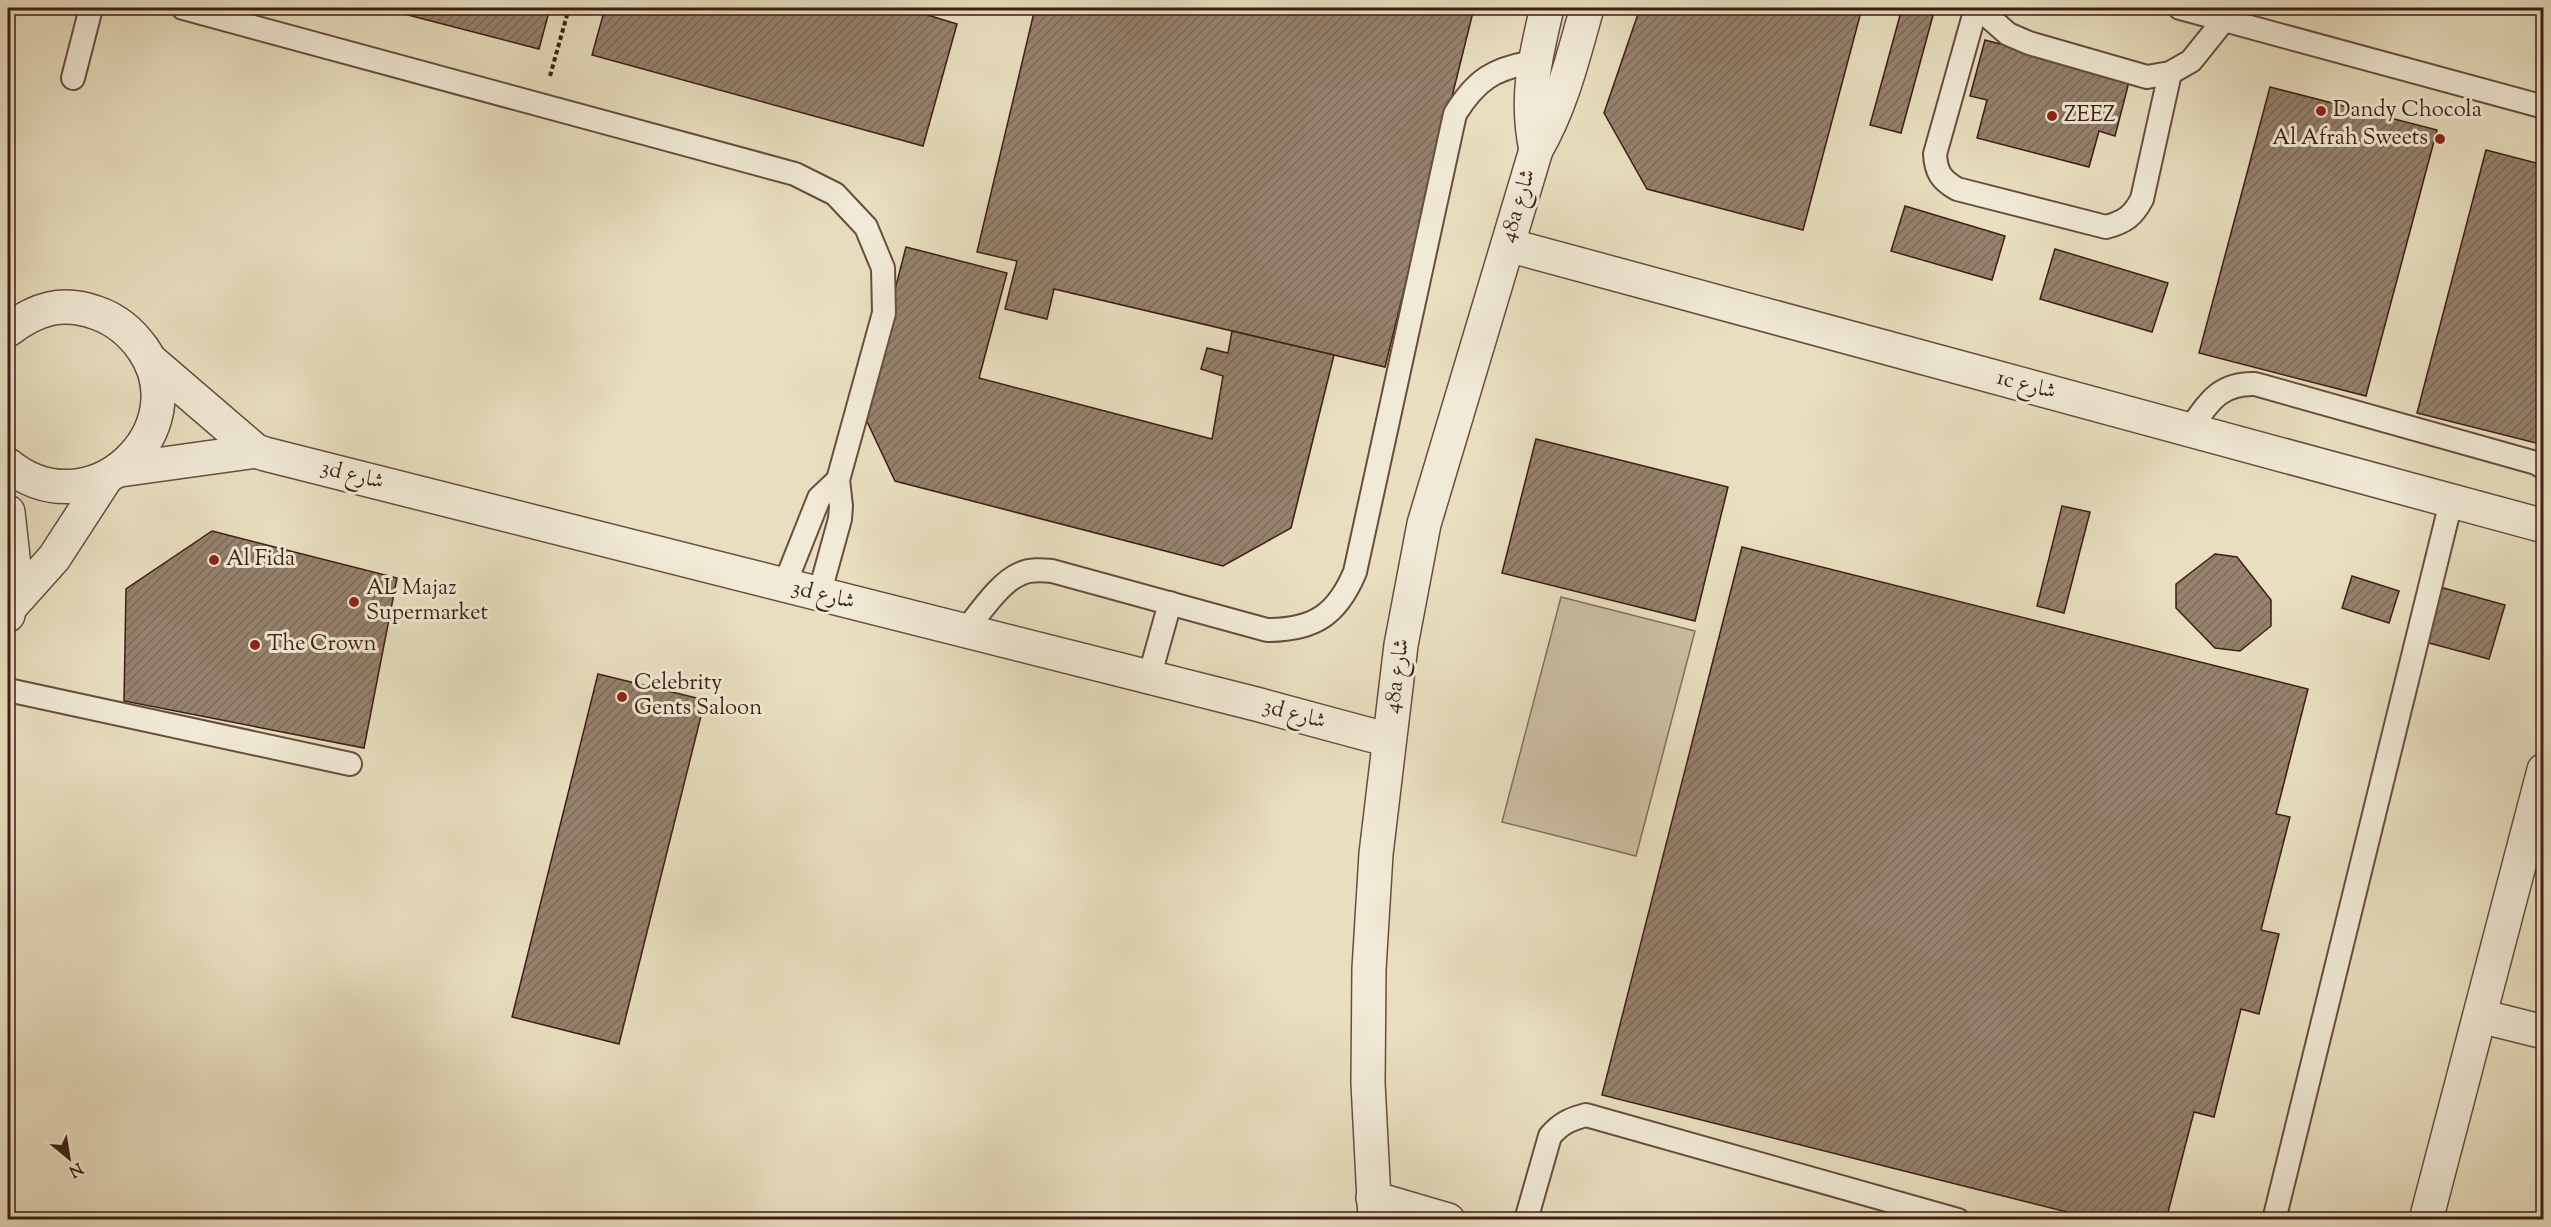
<svg xmlns="http://www.w3.org/2000/svg" width="2551" height="1227" font-family="'Sorts Mill Goudy',Amiri,serif">
<style>
.grass{fill:#ccbea3;stroke:#846e5b;stroke-width:1.5}
.building{fill:url(#building-hatch);stroke:#3c1e13;stroke-width:1.5}
.lines{fill:none;stroke-linecap:round;stroke-linejoin:round}
.service-casing{stroke:#674e3e;stroke-width:26}
.minor-casing{stroke:#674e3e;stroke-width:36}
.path{stroke:#3c1e13;stroke-width:4;stroke-dasharray:4.5 3;stroke-linecap:butt}
.service{stroke:#f1ead6;stroke-width:22}
.minor{stroke:#f1ead6;stroke-width:33}
.poi-dot{fill:#8f2418;stroke:#f1ead6;stroke-width:2}
.labels{text-anchor:middle;dominant-baseline:central;stroke-width:6;stroke-linejoin:round;paint-order:stroke}
.poi-label{font-size:22px;fill:#3c1e13;stroke:#f1ead6;text-anchor:start}
.street-label{font-size:22px;fill:#3c1e13;stroke:#f1ead6}
</style>
<defs>
<pattern id="building-hatch" width="6" height="6" patternUnits="userSpaceOnUse" patternTransform="scale(1.5)"><rect width="6" height="6" fill="#96826d"/><path d="M-1 1l2-2M0 6l6-6M5 7l2-2" fill="none" stroke="#7c6a58"/></pattern>
</defs>
<rect width="100%" height="100%" fill="#e9dfc0"/>
<filter id="stains"><feTurbulence type="fractalNoise" baseFrequency=".00333" numOctaves="4"/><feColorMatrix values="0 0 0 0 .2 0 0 0 0 .09 0 0 0 0 .02 0 0 0 .5 -.17"/></filter>
<radialGradient id="worn" r=".72"><stop offset=".6" stop-color="#630" stop-opacity="0"/><stop offset="1" stop-color="#630" stop-opacity=".3"/></radialGradient>
<!-- grass -->
<polygon class="grass" points="1561,597 1695,631 1636,856 1502,822"/>
<!-- building -->
<g class="building">
<polygon points="381,8 550,8 539,49"/>
<polygon points="605,8 923,8 921,13 957,24 923,146 592,55"/>
<polygon points="1035,8 1474,8 1385,367 1054,289 1047,319 1005,309 1017,261 977,252"/>
<polygon points="1640,8 1862,8 1803,230 1647,189 1604,113"/>
<polygon points="1902,8 1935,8 1901,133 1870,125"/>
<polygon points="1985,40 2130,78 2115,136 2099,131 2089,167 1977,138 1987,100 1970,96"/>
<polygon points="2270,87 2437,130 2366,396 2199,353"/>
<polygon points="2486,150 2544,165 2544,445 2417,413"/>
<polygon points="1905,206 2005,236 1992,280 1891,251"/>
<polygon points="906,247 1007,273 979,378 1212,439 1223,376 1201,369 1207,348 1228,353 1232,331 1334,355 1291,528 1223,566 895,481 863,413"/>
<polygon points="2055,249 2168,283 2152,332 2040,299"/>
<polygon points="1536,439 1728,487 1695,621 1502,573"/>
<polygon points="2062,506 2090,512 2064,613 2037,606"/>
<polygon points="212,531 397,578 364,748 124,701 126,589"/>
<polygon points="1742,547 2308,689 2276,814 2290,817 2261,930 2279,934 2259,1014 2241,1009 2214,1117 2194,1112 2166,1220 2099,1220 1602,1095"/>
<polygon points="2215,554 2237,557 2271,600 2271,626 2240,651 2215,648 2176,608 2176,584"/>
<polygon points="2352,576 2399,591 2389,623 2342,608"/>
<polygon points="2440,587 2505,605 2489,659 2425,642"/>
<polygon points="598,674 705,700 619,1044 512,1017"/>
</g>
<g class="lines">
<!-- service casing -->
<g class="service-casing">
<g id="service">
<polyline points="183,8 795,174 835,194 866,227 883,268 884,313 838,480 841,506 840,519 819,595"/>
<path d="M 1976,8 L 1935,154 C 1936,172 1941,180 1957,189 L 2106,227 C 2125,222 2133,216 2142,199 L 2170,73"/>
<polyline points="1983,8 1991,19 2008,34 2029,43 2147,77 2170,73 2191,61 2232,10"/>
<polyline points="2180,8 2544,107"/>
<polyline points="73,78 91,8"/>
<path d="M 2189,430 C 2208,404 2218,383 2255,384 L 2536,463 L 2544,468"/>
<polyline points="784,586 819,498 838,480"/>
<path d="M 965,631 C 979,614 1000,582 1020,574 C 1030,569 1042,570 1052,571 L 1267,630 C 1314,630 1337,615 1355,572 L 1455,114 C 1476,80 1494,68 1534,62"/>
<polyline points="1149,678 1170,603"/>
<polyline points="8,690 350,764"/>
<path d="M 1526,1220 L 1550,1136 C 1561,1123 1571,1119 1586,1115 L 1958,1220"/>
<polyline points="2274,1220 2451,502"/>
</g>
</g>
<!-- minor casing -->
<g class="minor-casing">
<g id="minor">
<path d="M 1536,150 C 1525,97 1535,59 1547,8"/>
<polyline points="1508,245 2544,526"/>
<path d="M 8,330 C 36,309 62,300 97,313 C 117,320 131,332 143,349 C 198,429 91,532 8,465"/>
<polyline points="150,360 256,451 265,454 1256,704 1389,740"/>
<polyline points="120,470 256,451"/>
<polyline points="8,512 14,566 8,615"/>
<polyline points="11,606 54,558 106,478"/>
<polyline points="2480,1016 2544,1032"/>
<polyline points="1373,1198 1448,1220"/>
<path d="M 1375,1220 L 1368,1083 L 1369,969 L 1376,854 L 1401,645 L 1424,524 L 1536,150 C 1562,105 1573,57 1587,8"/>
<polyline points="2426,1220 2544,770"/>
</g>
</g>
<!-- path -->
<polyline class="path" points="550,76 569,8"/>
<!-- service -->
<use href="#service" class="service"/>
<!-- minor -->
<use href="#minor" class="minor"/>
</g>
<!-- markers -->
<g class="poi-dot">
<circle cx="2321" cy="111" r="6"/>
<circle cx="2052" cy="116" r="6"/>
<circle cx="2440" cy="139" r="6"/>
<circle cx="214" cy="560" r="6"/>
<circle cx="354" cy="602" r="6"/>
<circle cx="255" cy="645" r="6"/>
<circle cx="622" cy="697" r="6"/>
</g>
<g class="labels">
<!-- poi labels -->
<g class="poi-label">
<text x="2333" y="111">Dandy Chocola</text>
<text x="2064" y="116">ZEEZ</text>
<text x="2428" y="139" text-anchor="end">Al Afrah Sweets</text>
<text x="226" y="560">Al Fida</text>
<text x="366" y="589">AL Majaz<tspan x="366" dy="25">Supermarket</tspan></text>
<text x="267" y="645">The Crown</text>
<text x="634" y="684">Celebrity<tspan x="634" dy="25">Gents Saloon</tspan></text>
</g>
<!-- street labels -->
<g class="street-label">
<text transform="translate(1519 206) rotate(-73)">48a شارع</text>
<text transform="translate(2026 386) rotate(15)">1c شارع</text>
<text transform="translate(352 476) rotate(14)">3d شارع</text>
<text transform="translate(823 596) rotate(14)">3d شارع</text>
<text transform="translate(1398 676) rotate(-82)">48a شارع</text>
<text transform="translate(1294 715) rotate(15)">3d شارع</text>
</g>
</g>
<!-- margin -->
<rect width="2551" height="1227" fill="none" stroke="#e9dfc0" stroke-width="30"/>
<rect x="9" y="9" width="2533" height="1209" fill="none" stroke="#3c1e13" stroke-width="3"/>
<rect x="15" y="15" width="2521" height="1197" fill="none" stroke="#3c1e13" stroke-width="1.5"/>
<!-- north arrow -->
<g transform="translate(69 1158) rotate(150)" stroke="#f1ead6" stroke-width="4.5" paint-order="stroke">
<path d="M0-4.5L10 22L0 15L-10 22Z" fill="#3c1e13"/>
<text y="-9" font-size="16" font-weight="bold" text-anchor="middle" fill="#3c1e13">N</text>
</g>
<rect width="100%" height="100%" filter="url(#stains)"/>
<rect width="100%" height="100%" fill="url(#worn)"/>
</svg>
